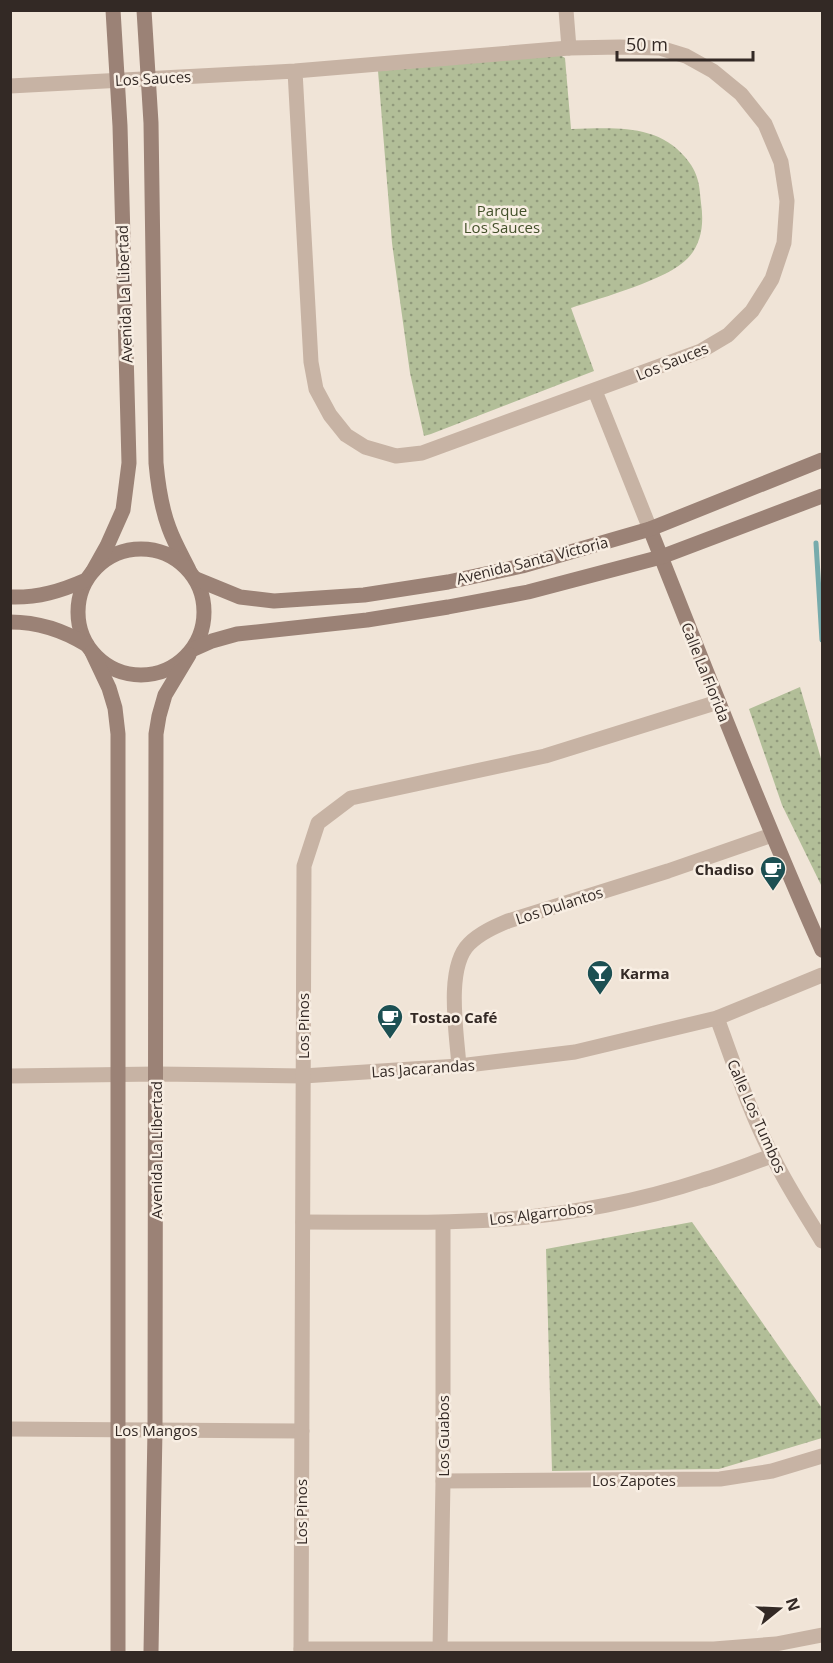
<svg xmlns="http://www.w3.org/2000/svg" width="833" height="1663" font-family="'Open Sans',sans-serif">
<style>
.park{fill:url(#park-dots)}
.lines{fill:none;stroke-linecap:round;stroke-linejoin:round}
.stream{stroke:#77abac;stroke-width:5}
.street{stroke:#c7b3a4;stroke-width:15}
.secondary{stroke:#9b8276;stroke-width:15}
.labels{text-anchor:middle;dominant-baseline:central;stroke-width:5;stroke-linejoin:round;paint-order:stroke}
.street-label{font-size:15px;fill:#332925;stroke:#f8eee3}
.park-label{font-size:15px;fill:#43502a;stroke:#f8eee3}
.poi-label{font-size:15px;font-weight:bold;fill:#332925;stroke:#f8eee3;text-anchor:start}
</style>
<defs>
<pattern id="park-dots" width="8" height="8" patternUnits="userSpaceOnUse" patternTransform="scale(1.5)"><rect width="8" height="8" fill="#b2be98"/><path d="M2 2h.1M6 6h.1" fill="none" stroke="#919a7c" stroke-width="1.8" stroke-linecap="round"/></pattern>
</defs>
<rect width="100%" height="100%" fill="#f0e4d7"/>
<!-- park -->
<g class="park">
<path d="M 560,55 L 565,58 L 571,129 C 611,128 657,123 685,157 C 691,164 696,172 698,181 C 700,188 700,196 701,203 C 704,223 702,243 688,258 C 668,280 600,298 571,308 L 594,371 L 431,434 L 424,436 L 410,373 L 392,243 L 378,71 Z"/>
<polygon points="800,687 822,762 822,887 782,805 749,709"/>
<polygon points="692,1222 822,1408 822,1438 719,1469 552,1471 546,1249"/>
</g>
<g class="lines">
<!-- stream -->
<polyline class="stream" points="816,543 822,640"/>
<!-- street -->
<g class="street">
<polyline points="566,10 569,48"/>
<polyline points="10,86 295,71 569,48 620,47 660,48 686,56 713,71 741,94 765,124 781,162 787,201 784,243 772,279 752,311 728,335 701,351 422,453 396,456 365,447 346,435 330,415 316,389 311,362 295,71"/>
<polyline points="595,391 650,529"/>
<path d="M 717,1018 C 734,1064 750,1113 773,1157 C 787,1186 805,1213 822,1241"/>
<path d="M 459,1066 C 457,1035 445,968 469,944 C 480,933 494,927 508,921 L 668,871 L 772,835"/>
<polyline points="10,1076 157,1074 303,1076 459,1066 575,1052 717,1018 822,975"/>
<path d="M 303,1222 C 371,1222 439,1224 507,1219 C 571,1214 643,1200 703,1180 C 727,1173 749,1164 772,1156"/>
<polyline points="10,1429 302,1431"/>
<polyline points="443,1481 720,1479 772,1471 822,1456"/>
<polyline points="301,1649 714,1649 776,1644 822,1635"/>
<polyline points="440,1650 443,1481 443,1223"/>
<polyline points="301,1652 304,866 318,823 351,798 545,756 718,702"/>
</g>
<!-- secondary -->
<g class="secondary">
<path d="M 144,10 L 151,123 L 156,463 C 158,485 161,507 169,528 C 174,542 182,556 189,570"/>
<path d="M 650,529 C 706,670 761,812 822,950"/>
<circle cx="141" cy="612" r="63"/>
<polyline points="93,571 107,546 123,510 129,463 120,126 113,10"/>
<polyline points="196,579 240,597 274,601 364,595 448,582 522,566 650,529 822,460"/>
<path d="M 10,597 C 38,598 61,591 86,580"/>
<path d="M 10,622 C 39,622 63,630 87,645"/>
<polyline points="194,649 212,641 237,634 367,620 448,607 528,592 661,557 822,496"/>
<polyline points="92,652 109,688 115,708 118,734 118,1652"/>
<polyline points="151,1652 155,1430 156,734 159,716 165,695 189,655"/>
</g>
</g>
<!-- icons -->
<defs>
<g id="cafe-pin" transform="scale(1.35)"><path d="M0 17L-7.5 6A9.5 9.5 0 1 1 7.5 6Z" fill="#1c5053" stroke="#f8eee3"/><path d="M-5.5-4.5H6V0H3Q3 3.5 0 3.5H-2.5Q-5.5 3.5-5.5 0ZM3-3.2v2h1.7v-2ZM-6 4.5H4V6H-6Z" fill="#fff"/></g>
<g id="bar-pin" transform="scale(1.35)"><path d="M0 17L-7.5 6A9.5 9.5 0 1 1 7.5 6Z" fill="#1c5053" stroke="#f8eee3"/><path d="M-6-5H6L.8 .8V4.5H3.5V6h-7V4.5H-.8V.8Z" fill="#fff"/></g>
</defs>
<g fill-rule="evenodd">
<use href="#cafe-pin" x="773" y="869"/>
<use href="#bar-pin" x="600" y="973"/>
<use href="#cafe-pin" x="390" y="1017"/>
</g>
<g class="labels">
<!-- street labels -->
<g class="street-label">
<text transform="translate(153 78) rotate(-3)">Los Sauces</text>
<text transform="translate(124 294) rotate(-92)">Avenida La Libertad</text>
<text transform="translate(672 361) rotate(-22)">Los Sauces</text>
<text transform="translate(532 560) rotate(-14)">Avenida Santa Victoria</text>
<text transform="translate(706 672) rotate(68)">Calle La Florida</text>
<text transform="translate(559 905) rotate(-18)">Los Dulantos</text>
<text transform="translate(303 1026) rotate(-90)">Los Pinos</text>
<text transform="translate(423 1068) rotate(-4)">Las Jacarandas</text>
<text transform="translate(757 1116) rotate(66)">Calle Los Tumbos</text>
<text transform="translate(156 1150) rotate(-90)">Avenida La Libertad</text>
<text transform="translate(541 1213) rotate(-7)">Los Algarrobos</text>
<text x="156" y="1430">Los Mangos</text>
<text transform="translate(443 1436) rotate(-90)">Los Guabos</text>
<text x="634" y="1480">Los Zapotes</text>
<text transform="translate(301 1512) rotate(-90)">Los Pinos</text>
</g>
<!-- park labels -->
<g class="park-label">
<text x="502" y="210">Parque<tspan x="502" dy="17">Los Sauces</tspan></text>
</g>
<!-- poi labels -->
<g class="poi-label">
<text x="754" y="869" text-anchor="end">Chadiso</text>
<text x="620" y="973">Karma</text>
<text x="410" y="1017">Tostao Café</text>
</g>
</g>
<!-- border -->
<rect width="833" height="1663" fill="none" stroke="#332925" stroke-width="24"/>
<!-- north arrow -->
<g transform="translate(779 1609) rotate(72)" stroke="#f8eee3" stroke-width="4.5" paint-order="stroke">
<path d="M0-4.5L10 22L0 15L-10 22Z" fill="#332925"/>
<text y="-9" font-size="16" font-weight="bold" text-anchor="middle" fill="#332925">N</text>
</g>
<!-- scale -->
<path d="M617 51v9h136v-9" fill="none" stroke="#332925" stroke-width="3"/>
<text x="626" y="51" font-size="18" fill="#332925" stroke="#f8eee3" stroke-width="4.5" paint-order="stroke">50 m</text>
</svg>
